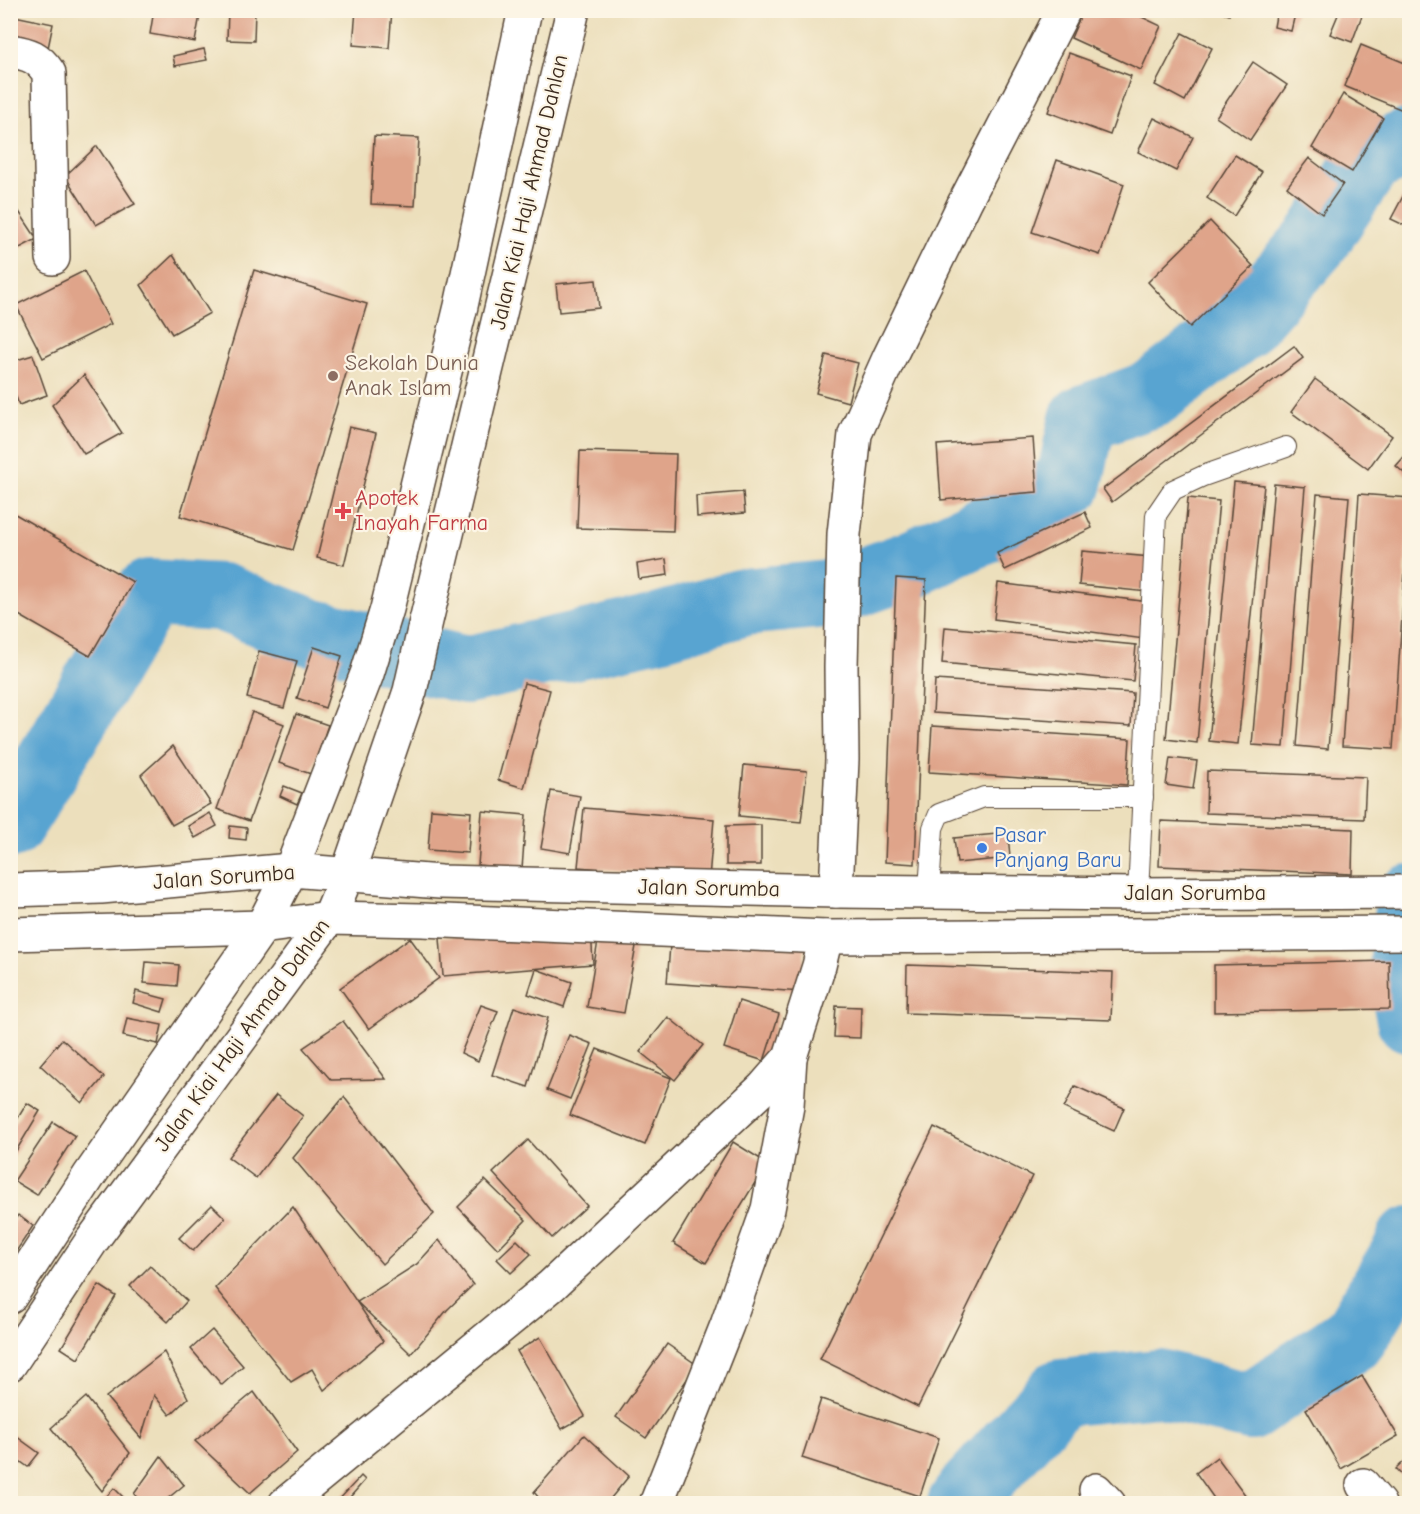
<svg xmlns="http://www.w3.org/2000/svg" width="1420" height="1514" font-family="'Comic Neue',sans-serif">
<style>
.lines{fill:none;stroke-linecap:round;stroke-linejoin:round}
.river{stroke:#59a4d1;stroke-width:68}
.building{fill:#dfa48a}
.lane-casing{stroke:#564536;stroke-width:22}
.street-casing{stroke:#564536;stroke-width:36}
.secondary-casing{stroke:#564536;stroke-width:36}
.lane{stroke:#fff;stroke-width:20}
.street{stroke:#fff;stroke-width:33}
.secondary{stroke:#fff;stroke-width:33}
.education-dot{fill:#8d6e63;stroke:#fcf5e5;stroke-width:2}
.health-dot{fill:#e0444e;stroke:#fcf5e5;stroke-width:2}
.shop-dot{fill:#3f7fe0;stroke:#fcf5e5;stroke-width:2}
.labels{text-anchor:middle;dominant-baseline:central;stroke-width:4.5;stroke-linejoin:round;paint-order:stroke}
.street-label{font-size:22px;fill:#3b2a1e;stroke:#fcf5e5}
.education-label{font-size:22px;fill:#785e54;stroke:#fcf5e5;text-anchor:start}
.health-label{font-size:22px;fill:#be3a42;stroke:#fcf5e5;text-anchor:start}
.shop-label{font-size:22px;fill:#366cbe;stroke:#fcf5e5;text-anchor:start}
</style>
<rect width="100%" height="100%" fill="#fcf5e5"/>
<filter id="ink" filterUnits="userSpaceOnUse"><feTurbulence type="fractalNoise" baseFrequency=".0167" numOctaves="2"/><feDisplacementMap in="SourceGraphic" scale="12" xChannelSelector="R" yChannelSelector="G"/><feConvolveMatrix kernelMatrix="1 2 1 2 8 2 1 2 1" color-interpolation-filters="sRGB"/></filter>
<filter id="wash" filterUnits="userSpaceOnUse"><feTurbulence type="fractalNoise" baseFrequency=".008" numOctaves="4" result="noise"/><feDisplacementMap in="SourceGraphic" scale="24" xChannelSelector="R" yChannelSelector="G"/><feGaussianBlur stdDeviation="1.35" result="paint"/><feColorMatrix in="noise" values="0 0 0 0 0 0 0 0 0 0 0 0 0 0 0 0 0 1.4 0 .05"/><feComposite in="paint" operator="in"/></filter>
<g filter="url(#wash)">
<rect width="100%" height="100%" fill="#ecdfbc"/>
<g class="lines">
<!-- river -->
<g class="river">
<polyline points="10,825 30,794 149,593 221,597 310,632 466,670 658,627 744,602 828,594 912,564 990,527 1069,483 1083,419 1152,394 1241,327 1316,241 1370,159 1410,142"/>
<polyline points="1410,898 1402,979 1410,1019"/>
<polyline points="961,1504 972,1489 1060,1393 1158,1383 1250,1407 1354,1337 1409,1246 1410,1240"/>
</g>
</g>
<g id="blocks">
<!-- building -->
<g class="building">
<polygon points="154,10 201,10 195,42 150,34"/>
<polygon points="228,10 255,10 254,41 227,40"/>
<polygon points="356,10 392,10 389,48 353,45"/>
<polygon points="1083,10 1127,10 1161,26 1141,70 1071,38"/>
<polygon points="1217,10 1231,10 1229,15"/>
<polygon points="1277,10 1296,10 1291,31 1274,27"/>
<polygon points="1340,10 1364,10 1352,42 1330,34"/>
<polygon points="10,15 53,24 48,48 10,40"/>
<polygon points="1182,33 1212,48 1185,101 1155,85"/>
<polygon points="1361,45 1410,65 1410,113 1344,86"/>
<polygon points="204,49 207,60 175,66 173,56"/>
<polygon points="1069,53 1131,76 1110,135 1048,112"/>
<polygon points="1253,62 1287,85 1250,140 1216,117"/>
<polygon points="1343,94 1383,118 1352,172 1312,148"/>
<polygon points="1154,118 1193,137 1176,171 1138,152"/>
<polygon points="374,136 419,138 415,206 371,204"/>
<polygon points="97,146 135,204 96,225 65,176"/>
<polygon points="1235,155 1262,172 1234,216 1207,198"/>
<polygon points="1309,158 1343,184 1322,214 1287,187"/>
<polygon points="1057,160 1124,184 1100,255 1032,232"/>
<polygon points="1410,183 1410,228 1391,219"/>
<polygon points="10,198 37,239 10,253"/>
<polygon points="1210,221 1253,266 1190,327 1148,282"/>
<polygon points="173,255 210,313 172,334 141,285"/>
<polygon points="254,270 367,304 293,550 180,516"/>
<polygon points="84,271 111,324 43,358 16,305"/>
<polygon points="596,280 599,308 559,312 556,284"/>
<polygon points="1294,346 1303,358 1112,502 1103,489"/>
<polygon points="33,355 47,395 19,405 10,380 10,362"/>
<polygon points="826,355 858,363 848,402 816,393"/>
<polygon points="84,375 122,433 84,454 52,405"/>
<polygon points="1315,379 1392,436 1368,469 1291,412"/>
<polygon points="349,427 376,433 344,565 317,558"/>
<polygon points="1033,438 1037,492 941,500 937,445"/>
<polygon points="1410,450 1410,478 1396,466"/>
<polygon points="580,451 676,454 673,531 577,528"/>
<polygon points="1234,482 1264,485 1238,744 1209,741"/>
<polygon points="1274,484 1305,487 1284,747 1252,745"/>
<polygon points="743,492 745,513 697,517 696,496"/>
<polygon points="1317,494 1349,497 1328,749 1297,746"/>
<polygon points="1359,494 1410,498 1393,749 1342,746"/>
<polygon points="1188,498 1219,501 1197,743 1166,739"/>
<polygon points="10,511 133,582 90,656 10,610"/>
<polygon points="1085,512 1092,528 1005,570 997,553"/>
<polygon points="1082,551 1151,557 1148,592 1079,585"/>
<polygon points="666,559 668,575 639,579 637,564"/>
<polygon points="896,578 926,580 915,864 885,862"/>
<polygon points="998,583 1149,602 1144,639 994,619"/>
<polygon points="945,627 1136,645 1133,681 942,663"/>
<polygon points="314,647 342,656 325,708 297,698"/>
<polygon points="259,651 297,661 284,708 247,698"/>
<polygon points="935,680 1133,693 1131,726 933,713"/>
<polygon points="524,683 550,690 524,788 498,780"/>
<polygon points="252,712 284,724 249,821 217,809"/>
<polygon points="296,714 328,725 311,774 279,763"/>
<polygon points="932,726 1130,739 1127,785 929,772"/>
<polygon points="173,746 211,804 172,825 141,775"/>
<polygon points="1170,758 1197,761 1193,789 1166,785"/>
<polygon points="744,765 807,771 801,822 739,816"/>
<polygon points="1207,771 1366,777 1364,819 1206,813"/>
<polygon points="284,786 302,793 297,804 280,796"/>
<polygon points="551,791 580,796 570,853 541,848"/>
<polygon points="584,808 714,819 709,878 578,867"/>
<polygon points="431,809 471,812 468,853 428,850"/>
<polygon points="482,811 526,815 522,869 478,865"/>
<polygon points="210,813 217,826 195,838 188,826"/>
<polygon points="1161,821 1353,829 1352,874 1159,866"/>
<polygon points="761,825 761,865 726,865 726,826"/>
<polygon points="230,826 247,828 246,840 229,838"/>
<polygon points="1008,833 1010,858 957,863 954,838"/>
<polygon points="591,927 593,964 443,976 440,938"/>
<polygon points="600,929 638,935 624,1013 587,1007"/>
<polygon points="671,933 805,942 802,992 667,983"/>
<polygon points="410,938 439,978 369,1029 340,988"/>
<polygon points="1389,961 1390,1009 1214,1012 1214,965"/>
<polygon points="146,962 179,965 177,986 144,983"/>
<polygon points="907,965 1113,972 1111,1020 906,1013"/>
<polygon points="536,969 572,982 564,1007 528,994"/>
<polygon points="136,991 166,999 162,1012 133,1003"/>
<polygon points="739,1001 779,1014 764,1061 724,1048"/>
<polygon points="481,1005 498,1011 478,1061 461,1053"/>
<polygon points="836,1006 861,1007 860,1038 834,1037"/>
<polygon points="514,1007 548,1018 528,1087 492,1075"/>
<polygon points="668,1017 703,1045 675,1080 640,1052"/>
<polygon points="127,1018 162,1025 158,1044 123,1036"/>
<polygon points="343,1021 386,1079 331,1080 303,1048"/>
<polygon points="569,1035 592,1044 570,1099 547,1090"/>
<polygon points="62,1039 104,1077 82,1103 40,1065"/>
<polygon points="597,1049 671,1078 645,1145 570,1115"/>
<polygon points="1075,1086 1124,1108 1114,1131 1064,1108"/>
<polygon points="276,1095 303,1116 256,1178 228,1157"/>
<polygon points="344,1097 434,1214 382,1264 293,1158"/>
<polygon points="27,1103 40,1111 10,1161 10,1131"/>
<polygon points="53,1122 75,1136 37,1195 14,1181"/>
<polygon points="934,1127 1032,1176 918,1407 820,1359"/>
<polygon points="528,1140 587,1206 552,1238 493,1173"/>
<polygon points="733,1142 767,1163 706,1263 673,1243"/>
<polygon points="485,1180 526,1220 498,1249 458,1207"/>
<polygon points="212,1205 225,1218 193,1251 179,1238"/>
<polygon points="293,1207 383,1341 324,1390 312,1369 291,1382 215,1288"/>
<polygon points="18,1215 33,1226 13,1256 10,1254 10,1226"/>
<polygon points="439,1240 473,1285 447,1310 411,1354 357,1302 417,1264"/>
<polygon points="517,1240 531,1254 511,1273 497,1259"/>
<polygon points="150,1266 187,1301 168,1322 130,1286"/>
<polygon points="99,1285 116,1296 78,1359 61,1348"/>
<polygon points="212,1330 243,1366 222,1385 191,1349"/>
<polygon points="540,1337 585,1416 562,1429 517,1351"/>
<polygon points="667,1344 697,1365 646,1438 616,1417"/>
<polygon points="164,1352 188,1398 170,1415 154,1395 141,1438 106,1397"/>
<polygon points="1362,1376 1398,1436 1341,1469 1306,1409"/>
<polygon points="254,1392 297,1452 250,1493 195,1441"/>
<polygon points="86,1397 130,1453 102,1491 51,1428"/>
<polygon points="821,1399 939,1438 920,1496 802,1458"/>
<polygon points="13,1434 39,1453 28,1467 10,1454 10,1437"/>
<polygon points="584,1435 629,1476 606,1504 544,1504 534,1492"/>
<polygon points="161,1456 184,1485 161,1504 143,1504 134,1494"/>
<polygon points="1410,1456 1410,1484 1396,1469"/>
<polygon points="1217,1457 1249,1500 1245,1504 1218,1504 1196,1473"/>
<polygon points="361,1476 365,1480 344,1504 335,1504"/>
<polygon points="114,1488 130,1504 100,1504"/>
</g>
</g>
</g>
<g filter="url(#ink)">
<use href="#blocks" fill-opacity="0" stroke="#564536" stroke-width="1.5"/>
<g class="lines">
<!-- lane casing -->
<g class="lane-casing">
<g id="lane">
<polyline points="929,891 933,828 939,814 984,797 1143,797"/>
<polyline points="1138,894 1156,515 1173,490 1203,476 1286,447"/>
</g>
</g>
<!-- street casing -->
<g class="street-casing">
<g id="street">
<path d="M 10,51 C 30,54 38,57 49,73 L 53,258"/>
<polyline points="836,891 842,760 841,667 844,534 855,434 889,358 965,202 1064,10"/>
<polyline points="1363,1485 1379,1504"/>
<polyline points="1096,1490 1109,1504"/>
<polyline points="285,1504 551,1286 763,1088 790,1057 819,966 826,937"/>
<polyline points="656,1504 727,1325 768,1209 787,1106 790,1057"/>
</g>
</g>
<!-- secondary casing -->
<g class="secondary-casing">
<g id="secondary">
<polyline points="10,890 101,887 291,870 440,882 836,891 1138,894 1410,892"/>
<polyline points="10,934 262,927 329,918 422,920 826,937 1410,933"/>
<polyline points="10,1297 89,1176 262,927 291,870 367,674 387,609 461,306 525,10"/>
<polyline points="10,1364 91,1242 329,918 347,875 410,691 426,621 573,10"/>
</g>
</g>
<!-- lane -->
<use href="#lane" class="lane"/>
<!-- street -->
<use href="#street" class="street"/>
<!-- secondary -->
<use href="#secondary" class="secondary"/>
</g>
</g>
<!-- markers -->
<circle class="education-dot" cx="333" cy="376" r="6"/>
<path class="health-dot" d="M340 502h6v6h6v6h-6v6h-6v-6h-6v-6h6z"/>
<circle class="shop-dot" cx="982" cy="848" r="6"/>
<g class="labels">
<!-- street labels -->
<g class="street-label">
<text transform="translate(529 192) rotate(-77)">Jalan Kiai Haji Ahmad Dahlan</text>
<text transform="translate(224 877) rotate(-4)">Jalan Sorumba</text>
<text transform="translate(709 888) rotate(1)">Jalan Sorumba</text>
<text x="1195" y="893">Jalan Sorumba</text>
<text transform="translate(242 1035) rotate(-54)">Jalan Kiai Haji Ahmad Dahlan</text>
</g>
<!-- education labels -->
<g class="education-label">
<text x="345" y="363">Sekolah Dunia<tspan x="345" dy="25">Anak Islam</tspan></text>
</g>
<!-- health labels -->
<g class="health-label">
<text x="355" y="498">Apotek<tspan x="355" dy="25">Inayah Farma</tspan></text>
</g>
<!-- shop labels -->
<g class="shop-label">
<text x="994" y="835">Pasar<tspan x="994" dy="25">Panjang Baru</tspan></text>
</g>
</g>
<!-- margin -->
<rect width="1420" height="1514" fill="none" stroke="#fcf5e5" stroke-width="36"/>
</svg>
